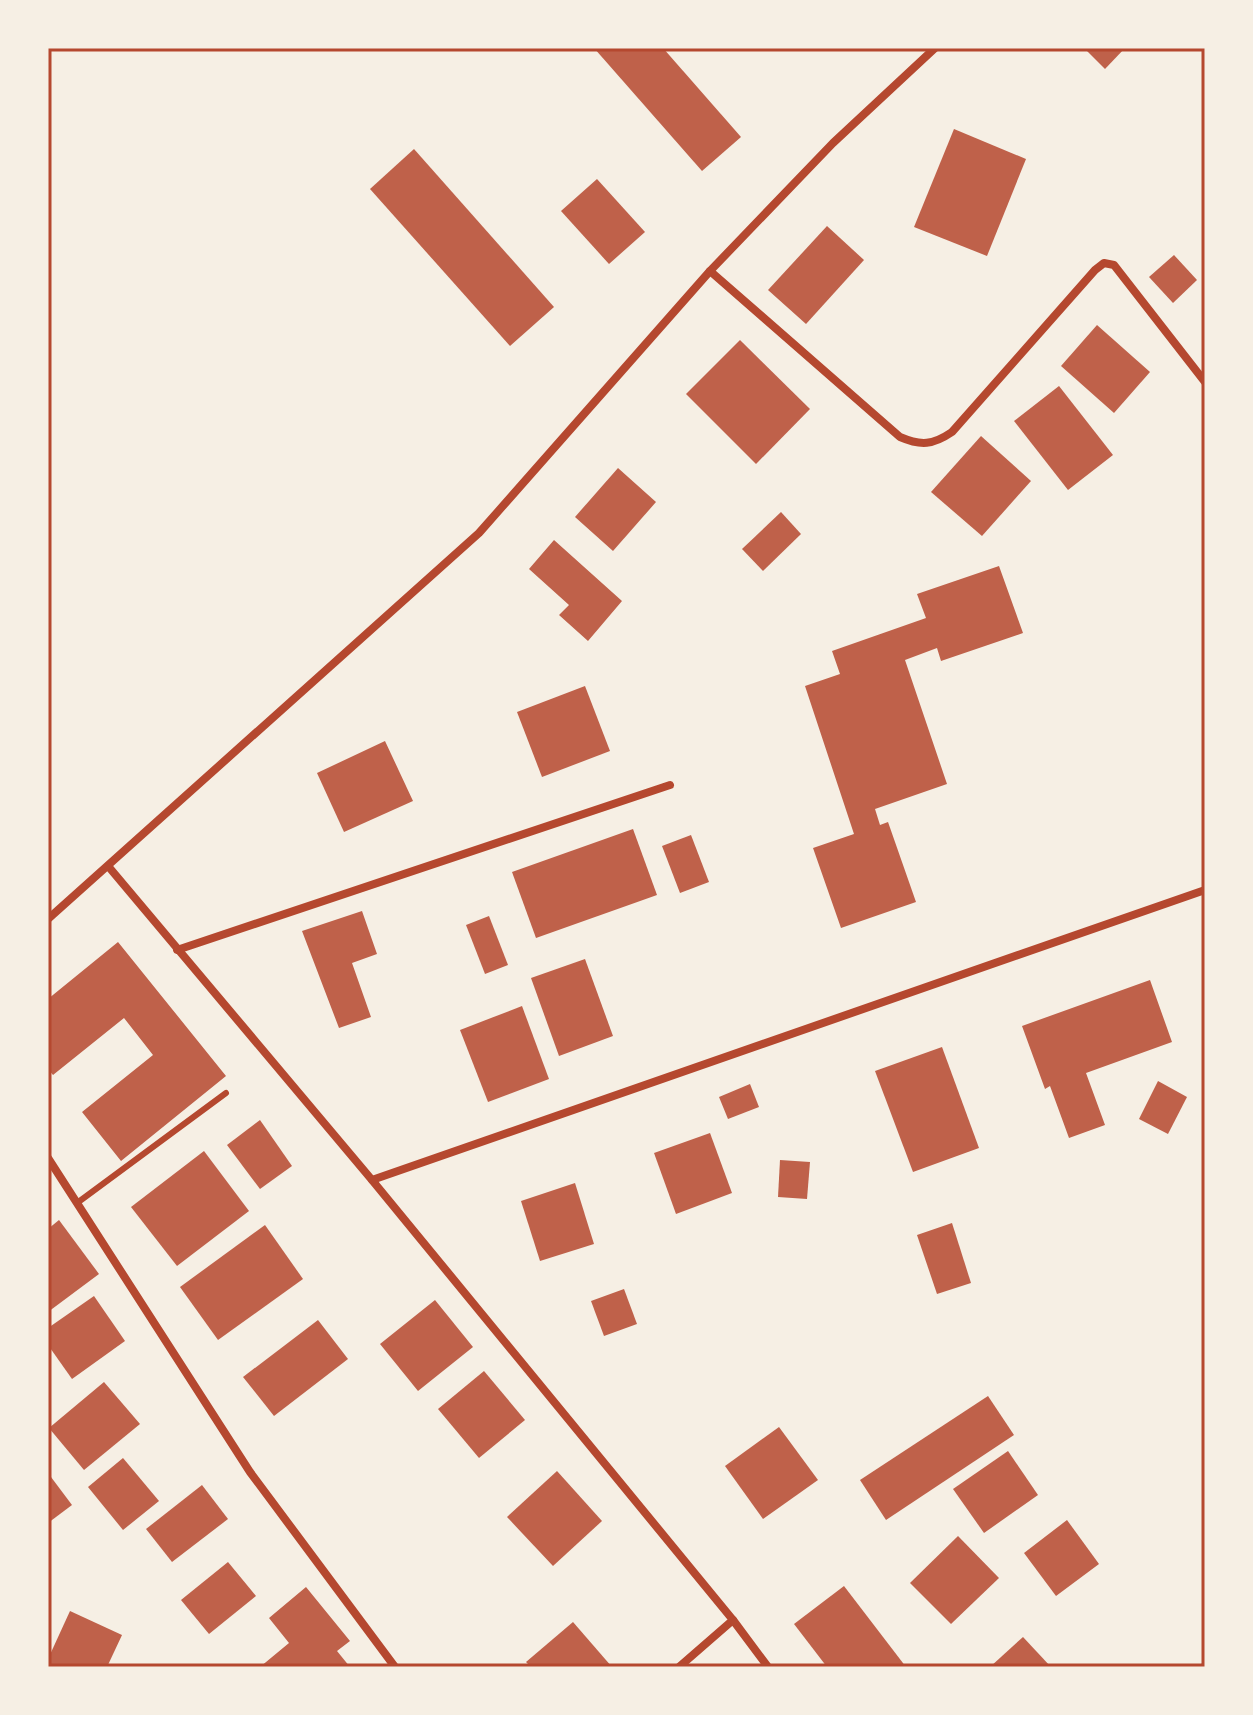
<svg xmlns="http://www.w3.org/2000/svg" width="1253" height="1715" font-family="Raleway,sans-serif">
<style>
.building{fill:#bf614a}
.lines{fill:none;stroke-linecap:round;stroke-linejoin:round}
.service{stroke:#b5482f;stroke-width:6}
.minor{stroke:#b5482f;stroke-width:8}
.neatline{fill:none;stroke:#b5482f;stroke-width:3}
</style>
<rect width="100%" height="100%" fill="#f6efe4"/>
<!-- building -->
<g class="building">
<polygon points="594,48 663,48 741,137 702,171"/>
<polygon points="1084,48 1125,48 1105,69"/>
<polygon points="954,129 1026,159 987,256 914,227"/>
<polygon points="414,149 554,307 510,346 370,189"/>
<polygon points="597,179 645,232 609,264 561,211"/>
<polygon points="827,226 864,260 806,324 768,290"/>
<polygon points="1174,255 1197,280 1173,303 1149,277"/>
<polygon points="1097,325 1150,372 1114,413 1061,366"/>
<polygon points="740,340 810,409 756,464 686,394"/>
<polygon points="1059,386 1113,455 1068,490 1014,421"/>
<polygon points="981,436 1031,481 982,536 931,492"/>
<polygon points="618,468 656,502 613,551 575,517"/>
<polygon points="781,512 801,534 763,571 742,549"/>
<polygon points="554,540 622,601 588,641 559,615 569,605 529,569"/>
<polygon points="999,566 1023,633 941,661 937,648 905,660 947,784 875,809 880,825 888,822 916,902 841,928 813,848 854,834 805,686 840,674 832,651 926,618 917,594"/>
<polygon points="585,686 610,751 542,777 517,712"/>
<polygon points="385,741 413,801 344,832 317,773"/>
<polygon points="633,829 657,895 536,938 512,872"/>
<polygon points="691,835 709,882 680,893 662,846"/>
<polygon points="362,911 377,954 352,963 371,1017 339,1028 302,931"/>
<polygon points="489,916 508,965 485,974 466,925"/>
<polygon points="118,942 226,1076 121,1161 82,1112 153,1055 124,1018 53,1075 48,1069 48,999"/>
<polygon points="585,959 613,1036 559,1056 531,978"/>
<polygon points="1150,980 1172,1042 1086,1073 1105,1125 1069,1138 1050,1086 1045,1089 1022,1026"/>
<polygon points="522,1006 549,1079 488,1102 460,1030"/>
<polygon points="942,1047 979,1148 913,1172 875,1071"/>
<polygon points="1158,1081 1187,1097 1168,1134 1139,1119"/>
<polygon points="750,1084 759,1107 728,1119 719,1097"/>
<polygon points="260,1120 292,1166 260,1189 227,1145"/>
<polygon points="710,1133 732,1193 676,1214 654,1153"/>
<polygon points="204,1151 249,1211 177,1266 131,1207"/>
<polygon points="780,1160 810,1162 807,1199 778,1197"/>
<polygon points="575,1183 594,1244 540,1261 521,1201"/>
<polygon points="59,1220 99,1274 48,1312 48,1229"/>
<polygon points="952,1223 971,1283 937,1294 917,1235"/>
<polygon points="265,1225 303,1279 218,1340 180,1287"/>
<polygon points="624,1289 637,1324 604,1336 591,1301"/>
<polygon points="94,1296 125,1341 72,1379 48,1345 48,1328"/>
<polygon points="435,1300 473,1347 418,1391 380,1344"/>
<polygon points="318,1320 348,1359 274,1416 243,1377"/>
<polygon points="484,1371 525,1420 479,1458 438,1409"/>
<polygon points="104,1382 140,1424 84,1470 49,1428"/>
<polygon points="988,1396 1014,1435 886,1520 860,1480"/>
<polygon points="779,1427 818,1480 763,1519 725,1466"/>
<polygon points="1008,1451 1038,1495 984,1533 953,1489"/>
<polygon points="123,1458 159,1501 123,1530 88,1487"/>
<polygon points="557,1471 602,1521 553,1566 507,1517"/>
<polygon points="48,1473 72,1505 48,1523"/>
<polygon points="202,1485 228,1519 172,1562 146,1529"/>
<polygon points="1067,1520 1099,1564 1056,1596 1024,1553"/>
<polygon points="958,1536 999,1578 951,1624 910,1583"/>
<polygon points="228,1562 256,1596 209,1634 181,1600"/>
<polygon points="844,1586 906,1667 827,1667 794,1624"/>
<polygon points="306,1587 350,1641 337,1651 350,1667 260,1667 289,1643 269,1618"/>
<polygon points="70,1611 122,1635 107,1667 48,1667 48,1659"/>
<polygon points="573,1622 612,1667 531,1667 526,1662"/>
<polygon points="1023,1637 1051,1667 990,1667"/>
</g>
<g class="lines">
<!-- service -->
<polyline class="service" points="77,1203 226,1093"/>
<!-- minor -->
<g class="minor">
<path d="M 710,271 L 900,437 C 921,446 933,445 952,432 L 1095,270 L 1104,263 L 1114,265 L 1205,382"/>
<polyline points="108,866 372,1180 733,1620 679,1667"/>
<polyline points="48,919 479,533 710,271 833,143 935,48"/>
<polyline points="177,950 670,785"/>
<polyline points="48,1158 250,1472 395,1667"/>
<polyline points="372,1180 1205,890"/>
<polyline points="733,1620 768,1667"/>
<polyline points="1204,1667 1205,1666"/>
</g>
</g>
<!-- border -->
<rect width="1253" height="1715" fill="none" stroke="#f6efe4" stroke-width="100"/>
<rect x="50" y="50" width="1153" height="1615" class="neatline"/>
</svg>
